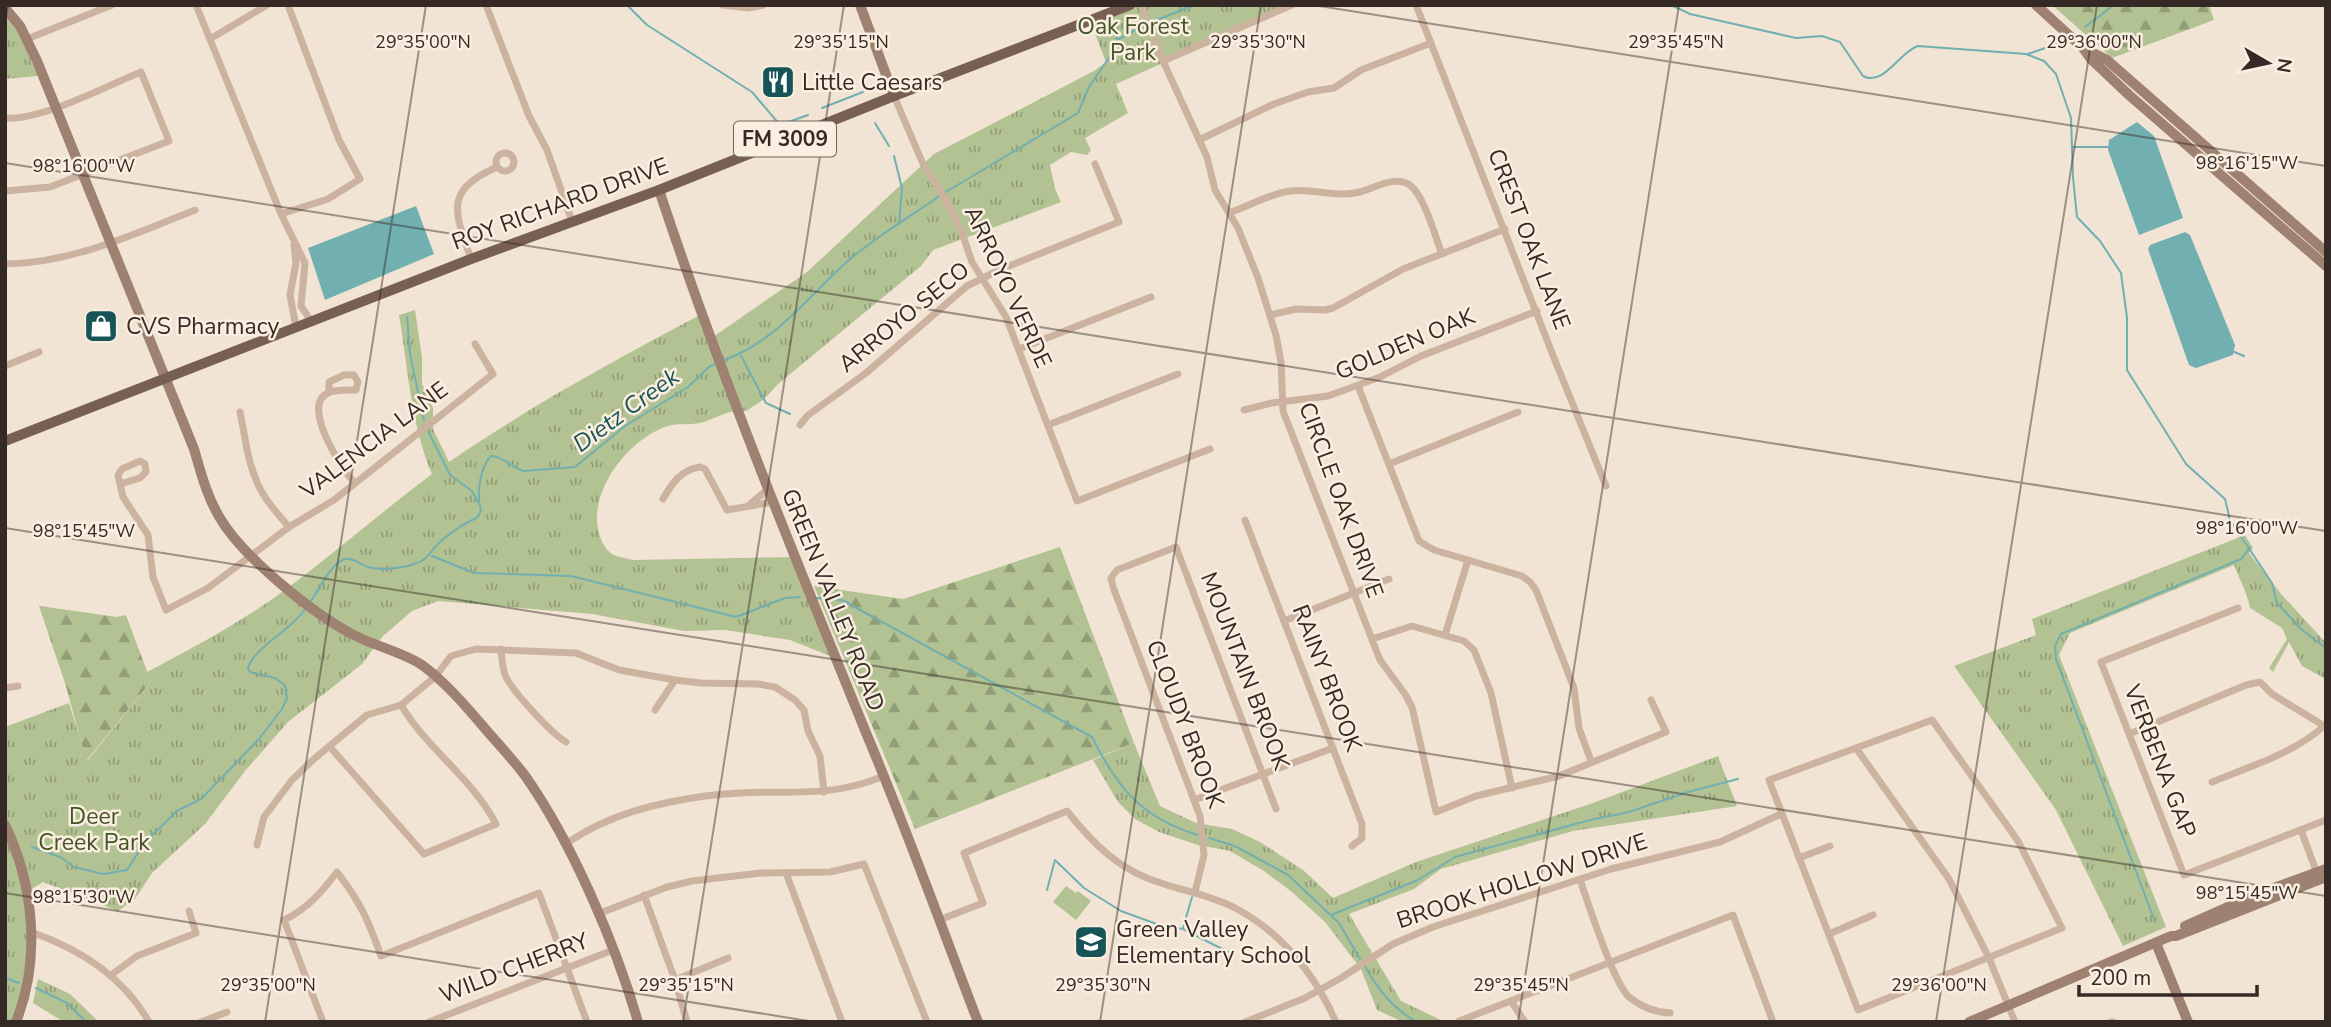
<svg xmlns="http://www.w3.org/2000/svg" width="2331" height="1027" font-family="'Nunito Sans',sans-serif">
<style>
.green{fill:#b3c293}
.forest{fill:url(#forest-firs)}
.park{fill:url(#park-tufts)}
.water{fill:#71afb1}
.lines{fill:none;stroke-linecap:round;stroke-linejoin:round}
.stream{stroke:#71afb1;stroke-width:2}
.street{stroke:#cbb3a0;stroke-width:7}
.secondary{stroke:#9e8171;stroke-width:10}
.primary{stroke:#775f53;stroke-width:10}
.ticks{fill:none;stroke:#342924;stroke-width:2;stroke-opacity:0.45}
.labels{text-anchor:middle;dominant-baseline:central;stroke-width:5;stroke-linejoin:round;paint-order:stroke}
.shield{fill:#faeee0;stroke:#6f645c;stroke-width:2}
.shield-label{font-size:21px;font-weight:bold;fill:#342924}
.park-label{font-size:23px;fill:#435425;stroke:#faeee0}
.poi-label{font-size:23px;fill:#342924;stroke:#faeee0;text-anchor:start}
.street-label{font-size:23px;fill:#342924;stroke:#faeee0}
.water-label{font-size:24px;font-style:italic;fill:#165458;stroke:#faeee0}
.ticks-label{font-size:18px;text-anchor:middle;fill:#342924;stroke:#faeee0;stroke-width:5;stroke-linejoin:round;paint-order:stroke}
</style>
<defs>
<pattern id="forest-firs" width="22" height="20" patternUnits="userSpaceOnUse" patternTransform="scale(1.75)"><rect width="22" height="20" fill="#b3c293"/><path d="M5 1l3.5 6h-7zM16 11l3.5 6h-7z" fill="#929e78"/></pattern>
<pattern id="park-tufts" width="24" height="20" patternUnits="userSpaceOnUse" patternTransform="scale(1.75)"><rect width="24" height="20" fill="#b3c293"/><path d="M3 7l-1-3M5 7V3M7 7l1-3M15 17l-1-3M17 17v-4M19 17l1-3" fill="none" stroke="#929e78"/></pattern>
</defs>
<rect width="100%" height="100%" fill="#f2e4d4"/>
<!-- green -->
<polygon class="green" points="1066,886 1076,893 1078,891 1091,901 1076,920 1053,902"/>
<!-- forest -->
<g class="forest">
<polygon points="2052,5 2209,5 2214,20 2112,58"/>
<polygon points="1060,547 1134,743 915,829 814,586 903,599"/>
<polygon points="39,606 117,617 126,615 151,682 86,761 66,686"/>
</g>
<!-- park -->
<g class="park">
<path d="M 1130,5 L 1292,5 L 1116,84 L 1128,113 L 1085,138 L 1091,150 L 1087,155 L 1071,152 L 1050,165 L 1055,189 L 1061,202 L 933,250 L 921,266 L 778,384 L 763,400 L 746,411 C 730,408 716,419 700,423 C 690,425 678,423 668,426 C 631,438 596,482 597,520 C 598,532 601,546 612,554 C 617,557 627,558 632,560 L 794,557 L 835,658 L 790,640 L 725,630 L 684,631 L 592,614 L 438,601 L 412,611 L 382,637 L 362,664 L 288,722 L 245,771 L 205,824 L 152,873 L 135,899 L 118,911 L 43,882 L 27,892 L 31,932 L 16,1022 L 5,1022 L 5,727 L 69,703 L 87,761 L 151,682 L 147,672 C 196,646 245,620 289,587 C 338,550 384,510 432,474 C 411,425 408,368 399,315 L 415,310 L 422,357 L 422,384 L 433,408 L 433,429 L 449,462 C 529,407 613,361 698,316 L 710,339 L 807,272 L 934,154 L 1094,71 L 1106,62 L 1090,21 Z"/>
<polygon points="5,16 17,30 38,76 5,79"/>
<path d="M 2245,535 L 2253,548 L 2249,553 L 2282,595 L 2326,643 L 2326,679 L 2302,666 L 2289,642 L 2273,672 L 2269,668 L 2287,639 L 2282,628 L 2250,608 C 2248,595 2239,578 2234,565 L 2070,633 L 2059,655 L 2166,927 L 2123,946 L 2056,810 L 1954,666 L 2036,635 L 2032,619 Z"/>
<polygon points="1134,743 1160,806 1196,823 1232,829 1260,842 1303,870 1333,898 1416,862 1593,803 1718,756 1737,806 1573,831 1441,869 1414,889 1349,914 1401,1001 1445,1022 1403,1022 1377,1010 1361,969 1325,922 1292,892 1264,871 1230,851 1198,845 1159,832 1135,819 1118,802 1093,760"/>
<polygon points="38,979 70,994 99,1022 64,1022 33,1003"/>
</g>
<!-- water -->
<g class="water">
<polygon points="2137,122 2154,136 2183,218 2139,235 2108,150 2109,140"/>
<polygon points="416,206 434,254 325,300 308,248"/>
<polygon points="2185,232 2190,235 2235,345 2233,355 2196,368 2189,365 2148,249 2150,245"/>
</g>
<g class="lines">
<!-- stream -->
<g class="stream">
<polyline points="627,5 647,25 752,92 780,125 808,115"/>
<path d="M 1671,5 L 1690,14 L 1796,38 L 1822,36 L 1840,42 L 1863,76 C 1884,87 1900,51 1918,46 L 2026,54 L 2044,61 L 2056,74 L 2071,118 L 2073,177 L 2077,217 L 2100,241 L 2121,273 L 2127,318 L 2127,370 L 2186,464 L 2225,499 L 2230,520 L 2272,583 L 2277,603 L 2302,630 L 2326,648"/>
<polyline points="1152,22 1194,5"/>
<polyline points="1115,25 1117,40"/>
<polyline points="2085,27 2114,5"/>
<polyline points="2028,54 2057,44"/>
<polyline points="822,108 863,92"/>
<polyline points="875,123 889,146"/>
<polyline points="2073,147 2110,147"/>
<polyline points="894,156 902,188 899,224"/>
<polyline points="946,192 1078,113 1089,87 1115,49 1117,40 1147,24"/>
<polyline points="407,317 410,354 424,420"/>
<polyline points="2232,351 2244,356"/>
<polyline points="741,356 766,403 790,414"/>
<path d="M 724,360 C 776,342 809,295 849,260 C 877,236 911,216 941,195"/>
<polyline points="429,433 450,475 472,491 478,502"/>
<polyline points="432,556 474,573 571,576 736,617 785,598 800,597"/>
<path d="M 815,598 L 842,600 L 1092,737 C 1117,787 1141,818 1198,835"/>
<path d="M 310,602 C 320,590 324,574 338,563 C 352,552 358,566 372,568 C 384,570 403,568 414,564 C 428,561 432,548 442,540 C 453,531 465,523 478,517 L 481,510 C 476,495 480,467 491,456 C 503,456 512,468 524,471 L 575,467 L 625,426 L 688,387 L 710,366 L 716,364"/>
<polyline points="1209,838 1235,846 1288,875 1339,923 1360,959"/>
<path d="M 32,847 L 60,857 L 74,867 L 103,874 L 127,870 L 145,842 L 177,811 L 201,799 L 259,739 L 282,709 L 287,698 L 285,685 L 275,678 L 250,672 L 248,668 C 254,647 291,631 305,609"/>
<polyline points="5,855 6,854"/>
<polyline points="1047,890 1055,860 1084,888 1121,911 1162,926 1183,929 1234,955"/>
<polyline points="1331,915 1418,880 1455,857 1590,820 1629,812 1688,792 1738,779"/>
<polyline points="2155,922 2056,659 2055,646 2061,634 2241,559 2250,548"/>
<polyline points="1183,928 1192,897"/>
<path d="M 1365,967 C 1379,990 1393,1009 1417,1022"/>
<polyline points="5,978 19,983"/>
<polyline points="36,988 67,1003 86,1022"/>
</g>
<!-- street -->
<g class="street">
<polyline points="196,5 281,214 305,263 301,306 311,321"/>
<polyline points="486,5 529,116 547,150 572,221"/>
<polyline points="722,5 749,8 763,5"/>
<polyline points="1141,5 1163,61 1207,157 1215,190 1238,228 1258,278 1276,335 1281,362 1283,411 1380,660 1405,694 1412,707 1436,812 1476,796 1559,776 1666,732 1651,700"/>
<polyline points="1416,5 1554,358 1606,486"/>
<polyline points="27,39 112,5"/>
<polyline points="210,39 267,5"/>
<polyline points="1163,61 1292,5"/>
<polyline points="894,96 923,164 947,202 962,233 972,262 1006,317 1077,501 1210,449"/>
<path d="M 5,118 C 41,121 106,86 141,72 L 169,141 L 50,187 L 5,191"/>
<polyline points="1199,140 1274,104 1308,92 1334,88 1361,70 1431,43"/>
<circle cx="505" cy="162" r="9"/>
<path d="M 1229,213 C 1249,206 1269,194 1290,191 C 1313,188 1336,198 1360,192 C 1375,188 1396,174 1411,186 C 1425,198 1435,236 1442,254"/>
<polyline points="281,214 328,199 360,179 339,140 288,5"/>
<polyline points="294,245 296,263 290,295 296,327"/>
<path d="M 471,259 C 455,212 443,191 497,167"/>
<path d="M 5,264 C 73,263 134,234 195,210"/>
<polyline points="1270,315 1296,309 1325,310 1333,308 1403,269 1505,229"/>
<polyline points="1019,349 1151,297"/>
<polyline points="5,366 39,352"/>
<polyline points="1358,386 1419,541 1434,550 1522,576 1530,582 1536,590 1574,688 1579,728 1591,761"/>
<path d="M 329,392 L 329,382 L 344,375 L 354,375 L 358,382 L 356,390 C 348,390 336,389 328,393 C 300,405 342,469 354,482"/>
<polyline points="1244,410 1272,403 1328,396 1380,377 1421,356 1537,311"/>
<path d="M 240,412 C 245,435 247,460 257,482 C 264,499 277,513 289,527"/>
<polyline points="800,425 807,416 866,373 967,286 999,270 1119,222 1095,164"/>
<polyline points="1048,425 1178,374"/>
<polyline points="1389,464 1518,412"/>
<polyline points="120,484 140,478 146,472 145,464 140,461 122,469 118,475 123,497 148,535 153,577 166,610 208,588 289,527 334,500 493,374 475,344"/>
<path d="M 663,499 C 672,483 681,470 700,467 L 705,469 L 727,510 L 773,502"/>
<polyline points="749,505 768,489"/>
<polyline points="1245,520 1362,824 1362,838 1352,846"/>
<polyline points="2238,608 2101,662 2184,875 2326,820"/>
<polyline points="1284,621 1389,579"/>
<polyline points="1445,635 1468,560"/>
<polyline points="1372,639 1412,626 1464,641 1474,650 1491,693 1512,788"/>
<path d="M 501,649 C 502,659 502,668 506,677 C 514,693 551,733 566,742"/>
<polyline points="5,688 18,686"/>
<polyline points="655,710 675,680"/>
<polygon points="1932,720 2018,841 2062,928 1858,1010 1769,780"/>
<polyline points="2129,734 2246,685 2260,682 2272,694 2326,727"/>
<path d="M 330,747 L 424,854 L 496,824 C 472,778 427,749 401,705"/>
<polyline points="1856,748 1949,879 1989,958 2015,1022"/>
<path d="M 2212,782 C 2250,766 2293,754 2324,726"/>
<polyline points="1194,800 1333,748"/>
<polyline points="2301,830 2318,876"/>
<path d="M 565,844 C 577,837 590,828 603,823 C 641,805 698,795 740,793 C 795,790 830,798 884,776"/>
<polyline points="257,845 264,817 292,780 315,758 367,715 401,705 435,677 451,656 476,649 576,653 619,670 675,680 701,683 758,684 775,687 795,700 804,710 808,731 820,756 824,792"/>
<polyline points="1799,858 1830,846"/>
<polyline points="786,873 842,1022"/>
<path d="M 1580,880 C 1589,905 1613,982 1629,997 C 1641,1007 1655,1012 1670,1013"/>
<polyline points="1195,892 1204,855 1200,816 1113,587 1111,578 1117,570 1176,547 1276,809"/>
<polyline points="644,895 675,980 687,1022"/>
<polyline points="598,914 667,887 692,881 761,873 830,872 864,864 927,1022"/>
<path d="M 939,920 L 983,903 L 964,853 L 1067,811 C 1094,845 1121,872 1164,884 C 1188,892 1212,896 1235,908 C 1283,933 1314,973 1336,1022"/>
<path d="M 31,932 C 80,949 123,976 149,1022"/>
<polyline points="1829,934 1873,915"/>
<polyline points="111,975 137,956 196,933 189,911"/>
<polyline points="675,980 728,958"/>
<polyline points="1511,1001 1525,1022"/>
<polyline points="1459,1021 1733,915 1773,1022"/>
<polyline points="201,1022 227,1012"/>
<path d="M 323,1022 L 284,920 C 307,909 321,893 337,872 C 361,903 368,920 381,956 L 539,893 L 587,1022"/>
<polyline points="429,1022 613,950"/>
<polyline points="1245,1022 1305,998 1341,978 1393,944 1433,927 1611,869 1720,842 1781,814"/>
<polyline points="2111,1022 2113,1022"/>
</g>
<!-- secondary -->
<g class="secondary">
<polyline points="860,5 894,96"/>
<polyline points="2036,5 2083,48 2091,59 2129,95 2326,266"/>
<path d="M 5,8 L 20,26 L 37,61 L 194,449 C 201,473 207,497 220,518 C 242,556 311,612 350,633 C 371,645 403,652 422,665 C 444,681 464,704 482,725 C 496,742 513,759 526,777 C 572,843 616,945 638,1022"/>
<polyline points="2087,50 2107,60 2326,252"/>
<path d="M 659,190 C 721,377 795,558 869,740 C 908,833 942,928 978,1022"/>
<path d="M 5,825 C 34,885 41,959 16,1022"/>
<polyline points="2185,926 2257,894 2326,869"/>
<polyline points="2156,943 2188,1022"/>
<polyline points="1969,1022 2171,936 2176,936 2326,877"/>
</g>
<!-- primary -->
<polyline class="primary" points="5,441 471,259 659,190 894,96 1130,5"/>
</g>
<!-- ticks -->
<path class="ticks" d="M 1313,5 L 2326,166M 5,23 L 8,5M 5,163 L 2326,531M 5,528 L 2326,896M 5,893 L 815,1022M 265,1022 L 426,5M 683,1022 L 844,5M 1100,1022 L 1261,5M 1518,1022 L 1679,5M 1936,1022 L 2097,5"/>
<!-- icons -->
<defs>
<g id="restaurant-square" transform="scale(1.75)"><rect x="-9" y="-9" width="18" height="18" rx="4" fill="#165458" stroke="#faeee0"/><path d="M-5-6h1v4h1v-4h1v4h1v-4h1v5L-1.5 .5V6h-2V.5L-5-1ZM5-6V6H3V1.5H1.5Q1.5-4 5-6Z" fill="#fff"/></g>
<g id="shop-square" transform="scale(1.75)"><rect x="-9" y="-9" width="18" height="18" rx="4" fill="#165458" stroke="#faeee0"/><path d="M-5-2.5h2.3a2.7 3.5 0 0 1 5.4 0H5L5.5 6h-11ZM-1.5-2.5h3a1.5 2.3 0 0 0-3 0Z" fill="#fff"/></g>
<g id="school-square" transform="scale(1.75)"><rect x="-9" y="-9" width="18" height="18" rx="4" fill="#165458" stroke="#faeee0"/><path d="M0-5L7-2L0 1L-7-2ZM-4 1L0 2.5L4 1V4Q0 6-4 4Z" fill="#fff"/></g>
</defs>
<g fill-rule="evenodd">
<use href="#restaurant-square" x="778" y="82"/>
<use href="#shop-square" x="101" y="326"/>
<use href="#school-square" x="1091" y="942"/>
</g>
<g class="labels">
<!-- shield labels -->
<rect class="shield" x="734" y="121.5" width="102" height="35" rx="5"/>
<g class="shield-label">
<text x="785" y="139">FM 3009</text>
</g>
<!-- park labels -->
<g class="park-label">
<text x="1133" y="26">Oak Forest<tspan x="1133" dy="26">Park</tspan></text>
<text x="94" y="816">Deer<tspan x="94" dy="26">Creek Park</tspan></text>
</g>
<!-- poi labels -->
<g class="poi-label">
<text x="802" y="82">Little Caesars</text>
<text x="126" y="326">CVS Pharmacy</text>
<text x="1116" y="929">Green Valley<tspan x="1116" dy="26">Elementary School</tspan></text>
</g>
<!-- street labels -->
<g class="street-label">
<text transform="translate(560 204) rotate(-20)">ROY RICHARD DRIVE</text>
<text transform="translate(1529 239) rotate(69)">CREST OAK LANE</text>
<text transform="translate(1008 287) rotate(65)">ARROYO VERDE</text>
<text transform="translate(904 317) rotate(-39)">ARROYO SECO</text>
<text transform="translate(1405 344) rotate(-23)">GOLDEN OAK</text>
<text transform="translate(374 440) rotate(-37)">VALENCIA LANE</text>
<text transform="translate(1341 500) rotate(70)">CIRCLE OAK DRIVE</text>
<text transform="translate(833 600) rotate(68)">GREEN VALLEY ROAD</text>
<text transform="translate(1245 671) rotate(69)">MOUNTAIN BROOK</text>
<text transform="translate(1327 678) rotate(69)">RAINY BROOK</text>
<text transform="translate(1185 724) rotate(69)">CLOUDY BROOK</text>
<text transform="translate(2160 761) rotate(69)">VERBENA GAP</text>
<text transform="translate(1522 881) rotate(-18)">BROOK HOLLOW DRIVE</text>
<text transform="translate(514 968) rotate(-21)">WILD CHERRY</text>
</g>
<!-- water labels -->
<g class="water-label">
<text transform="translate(626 410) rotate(-36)">Dietz Creek</text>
</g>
</g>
<g class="ticks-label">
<text x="423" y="48">29°35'00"N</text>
<text x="841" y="48">29°35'15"N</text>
<text x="1258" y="48">29°35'30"N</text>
<text x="1676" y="48">29°35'45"N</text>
<text x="2094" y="48">29°36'00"N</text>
<text x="2247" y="169">98°16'15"W</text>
<text x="84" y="172">98°16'00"W</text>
<text x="2247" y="534">98°16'00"W</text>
<text x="84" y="537">98°15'45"W</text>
<text x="2247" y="899">98°15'45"W</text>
<text x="84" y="903">98°15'30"W</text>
<text x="268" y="991">29°35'00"N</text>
<text x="686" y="991">29°35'15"N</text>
<text x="1103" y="991">29°35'30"N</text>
<text x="1521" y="991">29°35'45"N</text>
<text x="1939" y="991">29°36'00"N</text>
</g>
<!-- border -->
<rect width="2331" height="1027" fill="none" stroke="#342924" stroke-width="14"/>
<!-- north arrow -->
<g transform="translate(2268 63) rotate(99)" stroke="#faeee0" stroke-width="5" paint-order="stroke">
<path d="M0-5L12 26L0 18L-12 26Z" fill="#342924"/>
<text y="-10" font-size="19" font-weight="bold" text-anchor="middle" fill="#342924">N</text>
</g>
<!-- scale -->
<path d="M2079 985v10h178v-10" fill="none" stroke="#342924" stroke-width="3.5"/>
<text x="2090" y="985" font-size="21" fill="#342924" stroke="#faeee0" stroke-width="5" paint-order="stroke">200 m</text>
</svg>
